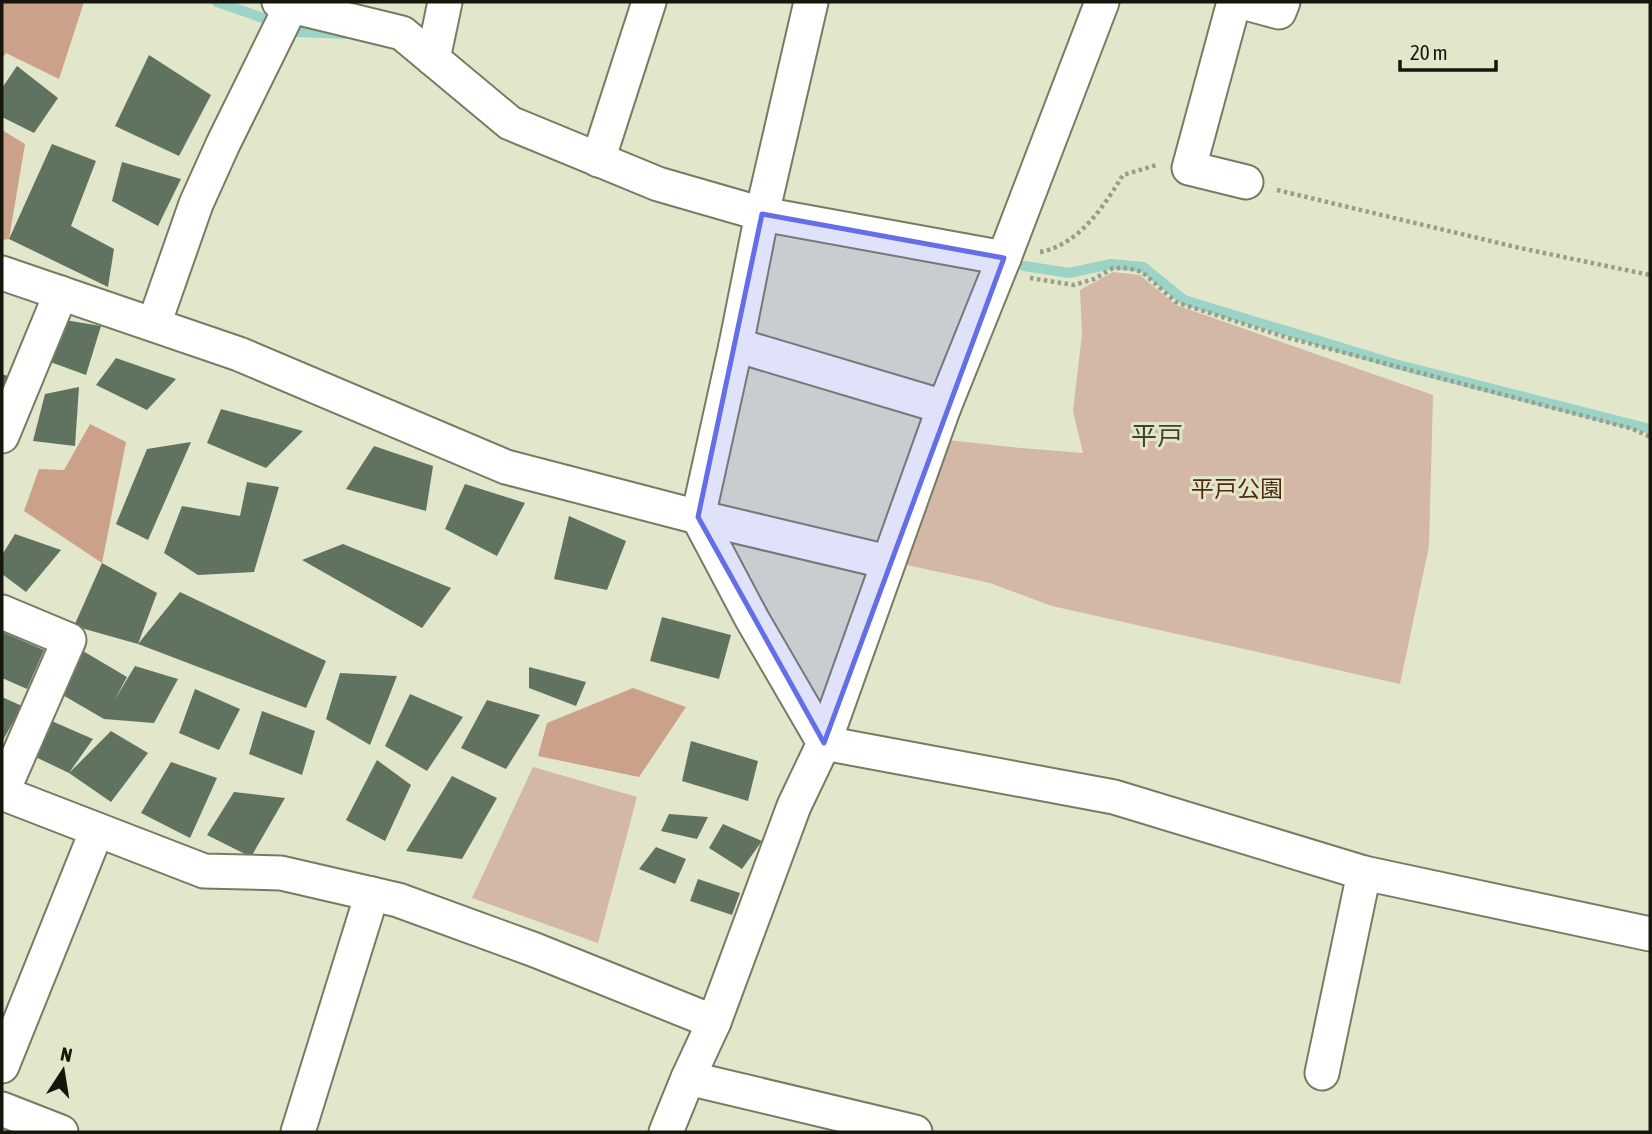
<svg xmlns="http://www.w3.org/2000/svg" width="1652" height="1134" font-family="'Asap Condensed','Noto Sans JP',sans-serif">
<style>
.green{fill:#d3b7a7}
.forest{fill:#cca189}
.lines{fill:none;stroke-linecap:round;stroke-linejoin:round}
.stream{stroke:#9bd3c7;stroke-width:10}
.building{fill:#5f7360}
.minor-casing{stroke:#777b62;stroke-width:37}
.path{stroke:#9a9e88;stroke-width:4.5;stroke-dasharray:3.5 3.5;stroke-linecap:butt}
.minor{stroke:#fff;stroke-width:33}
.marked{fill:#646ee6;fill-opacity:0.2;stroke:#646ee6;stroke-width:5;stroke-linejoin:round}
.labels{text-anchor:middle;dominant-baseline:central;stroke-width:6;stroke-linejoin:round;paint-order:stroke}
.park-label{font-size:23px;fill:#52290d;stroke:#e2e7cb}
.quarter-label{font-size:26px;fill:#41442d;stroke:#e2e7cb}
</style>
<rect width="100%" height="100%" fill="#e2e7cb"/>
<!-- green -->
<g class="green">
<polygon points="1113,272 1140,275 1176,305 1433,395 1429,546 1400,684 1052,606 990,583 902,564 948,440 1021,448 1083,453 1073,411 1082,334 1080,290"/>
<polygon points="533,767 637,797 598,943 472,898"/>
</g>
<!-- forest -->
<g class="forest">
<polygon points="2,2 84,2 59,79 6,53 2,59"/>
<polygon points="2,130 25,144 9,239 2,240"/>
<polygon points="90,424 126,442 102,563 24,511 39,469 64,470"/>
<polygon points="633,688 686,707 639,777 538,756 547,723"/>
</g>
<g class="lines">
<!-- stream -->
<g class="stream">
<polyline points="217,2 263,18"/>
<polyline points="298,32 347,34"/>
<polyline points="1024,266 1069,273 1111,264 1143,267 1184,300 1395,364 1650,429"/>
</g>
</g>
<!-- building -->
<g class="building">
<polygon points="149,55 211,95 179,156 115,126"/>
<polygon points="17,66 58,98 34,133 2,117 2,88"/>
<polygon points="52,144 96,161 71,226 114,249 108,287 9,239"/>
<polygon points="122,162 181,179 158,226 112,201"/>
<polygon points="59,319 101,326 86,375 42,359"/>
<polygon points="116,358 176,379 147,410 96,385"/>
<polygon points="2,374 13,378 2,404"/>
<polygon points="79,387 75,446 33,441 45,394"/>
<polygon points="221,409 303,431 266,468 207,443"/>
<polygon points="191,442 148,540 116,524 147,449"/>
<polygon points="374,446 433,466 426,511 346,489"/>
<polygon points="247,482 279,487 254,572 198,575 164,553 182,506 240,516"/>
<polygon points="465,484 525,503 497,556 445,529"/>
<polygon points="569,516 626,541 607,590 554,579"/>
<polygon points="15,534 61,550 26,592 2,574 2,555"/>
<polygon points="343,544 451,588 422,628 302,560"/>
<polygon points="102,563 157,593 138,644 180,592 326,661 306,708 138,644 74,626"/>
<polygon points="662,617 731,635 719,679 650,661"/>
<polygon points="2,632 44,650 27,689 2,678"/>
<polygon points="83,651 127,677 114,701 135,666 178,679 154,723 104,719 54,690"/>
<polygon points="529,667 586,682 576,706 529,688"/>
<polygon points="340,673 397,676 370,745 326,719"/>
<polygon points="195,689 240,709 219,750 179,733"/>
<polygon points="410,694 463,717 427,771 385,746"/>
<polygon points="2,697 22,706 2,742"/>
<polygon points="487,700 540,715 506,769 461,748"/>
<polygon points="262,711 315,731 302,775 249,754"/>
<polygon points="40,716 93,739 69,773 111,731 148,753 111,802 69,773 23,751"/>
<polygon points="691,741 758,761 748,801 682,781"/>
<polygon points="377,760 411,785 385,841 346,820"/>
<polygon points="171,762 217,778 190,838 141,813"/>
<polygon points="452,776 497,798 462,859 406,851"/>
<polygon points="234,792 285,798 251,857 207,835"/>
<polygon points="669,814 708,817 697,839 661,831"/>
<polygon points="723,824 762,841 742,869 709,848"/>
<polygon points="656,847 686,859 675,884 639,869"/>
<polygon points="698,879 740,893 732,915 690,901"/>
</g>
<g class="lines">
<!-- minor casing -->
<g class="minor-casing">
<g id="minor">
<polyline points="279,2 291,6 402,33 510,123 658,184 762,214 1004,258"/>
<polyline points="811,2 762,214 736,345 698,517 752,619 824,743 1114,797 1364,873 1650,934"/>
<polyline points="1234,2 1189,168 1246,182"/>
<polyline points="1242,2 1279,12 1283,2"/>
<polyline points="433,59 445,2"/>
<polyline points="598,160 649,2"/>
<polyline points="2,273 239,354 506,467 698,517 888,562"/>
<polyline points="154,324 196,204 223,144 291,6"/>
<polyline points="736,345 944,407"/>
<polyline points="2,436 61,293"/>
<polyline points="2,612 69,640 2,793"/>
<polyline points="2,793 204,871 281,873 398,900 535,950 714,1022"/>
<polyline points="2,1066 97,830"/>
<polyline points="1322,1073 1364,873"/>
<polyline points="688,1078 915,1132"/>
<polyline points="2,1109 61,1132"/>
<polyline points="298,1132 372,894"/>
<polyline points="666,1132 688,1078 714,1022 794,806 824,743 944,407 1004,258 1102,2"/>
</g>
</g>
<!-- path -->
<g class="path">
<polyline points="1277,190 1520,248 1650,275"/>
<path d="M 1040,252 C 1079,245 1104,206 1123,175 L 1157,165"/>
<polyline points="1030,278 1074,285 1094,279 1113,268 1128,268 1142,272 1176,302 1191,307 1285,337 1633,429 1650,437"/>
</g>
<!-- minor -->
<use href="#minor" class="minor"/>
</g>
<!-- marked area -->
<path class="marked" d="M 762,214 L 1004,258 L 824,743 L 698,517 Z"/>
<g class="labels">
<!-- park labels -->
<g class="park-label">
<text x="1237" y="489">平戸公園</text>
</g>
<!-- quarter labels -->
<g class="quarter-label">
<text x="1157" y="436">平戸</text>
</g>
</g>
<!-- border -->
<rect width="1652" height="1134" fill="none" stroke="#15160c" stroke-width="7"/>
<!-- north arrow -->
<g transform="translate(63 1071) rotate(12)" stroke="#e2e7cb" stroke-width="5" paint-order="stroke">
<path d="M0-5L12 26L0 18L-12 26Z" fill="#15160c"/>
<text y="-10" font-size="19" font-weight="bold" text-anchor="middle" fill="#15160c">N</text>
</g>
<!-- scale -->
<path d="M1400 60v10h96v-10" fill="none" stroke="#15160c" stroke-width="3.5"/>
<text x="1410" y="60" font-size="21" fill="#15160c" stroke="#e2e7cb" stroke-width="5" paint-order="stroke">20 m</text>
</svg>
